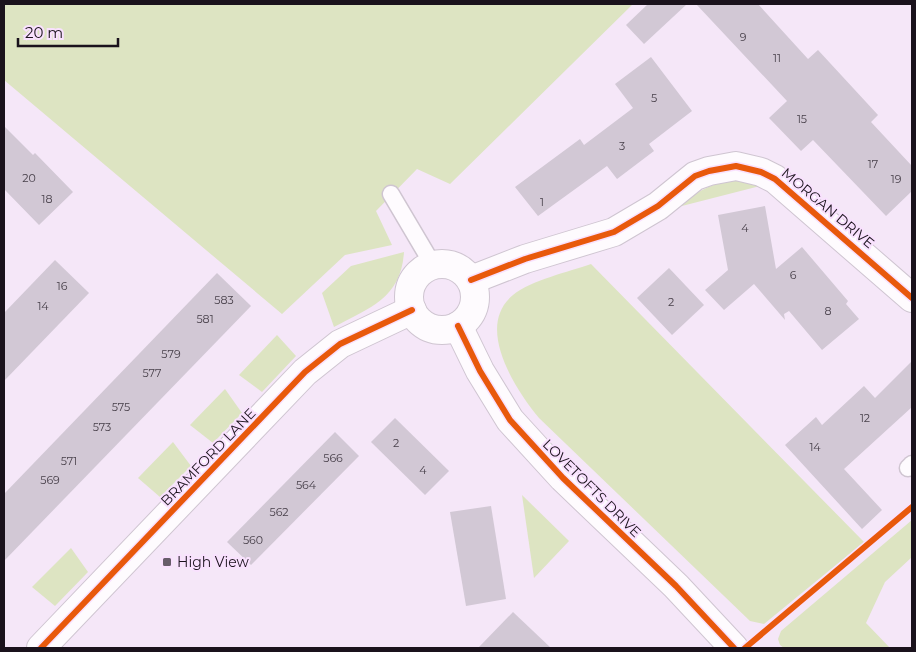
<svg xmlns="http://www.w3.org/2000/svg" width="916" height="652" font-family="Montserrat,sans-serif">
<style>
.green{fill:#dde4c2}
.building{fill:#d2c8d5}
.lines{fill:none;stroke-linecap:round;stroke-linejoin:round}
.lane-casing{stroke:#cfc5d1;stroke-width:19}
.street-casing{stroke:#cfc5d1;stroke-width:30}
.secondary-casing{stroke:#cfc5d1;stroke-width:30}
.lane{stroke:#fefbfe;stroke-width:16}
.street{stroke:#fefbfe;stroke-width:28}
.secondary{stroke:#fefbfe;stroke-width:28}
.cycleway-casing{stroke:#f9e1fe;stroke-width:9}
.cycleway{stroke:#e8590c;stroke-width:6}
.poi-dot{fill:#675d69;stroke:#f9e1fe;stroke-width:2}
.labels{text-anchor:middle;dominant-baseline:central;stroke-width:4;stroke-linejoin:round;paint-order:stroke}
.number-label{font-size:11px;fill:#48404a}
.street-label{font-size:14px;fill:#1a121c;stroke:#f9e1fe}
.poi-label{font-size:14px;fill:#1a121c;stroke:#f9e1fe;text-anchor:start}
</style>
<rect width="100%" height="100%" fill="#f5e7f8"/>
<!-- green -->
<g class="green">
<polygon points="4,4 633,4 450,184 417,169 376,211 392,245 345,255 282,314 4,80"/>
<path d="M 731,180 L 740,180 L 760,186 L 678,207 C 695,192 709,185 731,180 Z"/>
<path d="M 404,252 C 401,298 371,307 334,327 L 322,293 L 351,266 Z"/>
<path d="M 591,264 L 864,542 L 764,624 L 750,621 L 539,418 C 516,390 474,327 513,295 C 531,280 569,272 591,264 Z"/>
<polygon points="277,335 296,356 262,392 239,375"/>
<polygon points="225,389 242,413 213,443 190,425"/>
<polygon points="173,442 191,466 160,497 138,478"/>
<polygon points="522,495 569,541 534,578"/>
<polygon points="912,520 912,557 885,582 866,623 890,648 784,648 780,645 778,639 781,631"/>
<polygon points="71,548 88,572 55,606 32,587"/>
</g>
<!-- building -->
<g class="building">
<polygon points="648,4 687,4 644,44 626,25"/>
<polygon points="696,4 758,4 808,59 818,50 878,115 871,122 912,166 912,191 886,216 813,140 801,151 769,118 787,101"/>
<polygon points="651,57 692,111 649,144 654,151 617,179 607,166 538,216 515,187 580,139 584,145 633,108 615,84"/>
<polygon points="4,126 33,155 35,153 73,192 39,225 4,189"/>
<polygon points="765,206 776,269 802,247 848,301 846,304 859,319 822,350 789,311 784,314 785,320 754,284 724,310 705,290 728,270 718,215"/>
<polygon points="55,260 89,293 4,381 4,313"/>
<polygon points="669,268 704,305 672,335 637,298"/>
<polygon points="217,273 251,306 4,561 4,494"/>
<polygon points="912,361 912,407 844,469 882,510 862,529 785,445 816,417 822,425 864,386 875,398"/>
<polygon points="395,418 449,471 425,495 371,442"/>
<polygon points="335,432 359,456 251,565 227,542"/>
<polygon points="491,506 506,599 466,606 450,512"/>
<polygon points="513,612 551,648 478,648"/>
</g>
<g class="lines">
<!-- lane casing -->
<g class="lane-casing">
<g id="lane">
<polyline points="391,194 433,265"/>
<polyline points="908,468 912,464"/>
</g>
</g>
<!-- street casing -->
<g class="street-casing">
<polyline id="street" points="471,280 525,259 614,232 658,206 695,176 709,171 736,166 761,172 775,179 912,298"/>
</g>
<!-- secondary casing -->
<g class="secondary-casing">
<g id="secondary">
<circle cx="442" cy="297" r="33"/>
<polyline points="458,326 480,371 510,420 563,478 676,586 734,648"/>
<polyline points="41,648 305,372 340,344 412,310"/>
</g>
</g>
<!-- lane -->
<use href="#lane" class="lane"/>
<!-- street -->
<use href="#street" class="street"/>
<!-- secondary -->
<use href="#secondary" class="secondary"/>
<!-- cycleway casing -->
<g class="cycleway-casing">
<g id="cycleway">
<polyline points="471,280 525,259 614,232 658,206 695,176 709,171 736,166 761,172 775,179 912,298"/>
<polyline points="458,326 480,371 510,420 563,478 676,586 734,648"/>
<polyline points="41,648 305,372 340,344 412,310"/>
<polyline points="745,648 912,507"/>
</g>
</g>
<!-- cycleway -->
<use href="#cycleway" class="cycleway"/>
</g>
<!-- markers -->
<rect class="poi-dot" x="162" y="557" width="10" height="10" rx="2.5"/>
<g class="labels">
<!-- number labels -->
<g class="number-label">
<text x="743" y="37">9</text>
<text x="777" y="58">11</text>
<text x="654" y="98">5</text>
<text x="802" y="119">15</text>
<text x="622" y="146">3</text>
<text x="873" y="164">17</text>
<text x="29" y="178">20</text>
<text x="896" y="179">19</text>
<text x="47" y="199">18</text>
<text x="542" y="202">1</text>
<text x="745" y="228">4</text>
<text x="793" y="275">6</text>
<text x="62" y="286">16</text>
<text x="224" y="300">583</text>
<text x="671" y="302">2</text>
<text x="43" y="306">14</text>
<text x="828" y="311">8</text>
<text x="205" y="319">581</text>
<text x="171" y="354">579</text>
<text x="152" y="373">577</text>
<text x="121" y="407">575</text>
<text x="865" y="418">12</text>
<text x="102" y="427">573</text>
<text x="396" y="443">2</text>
<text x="815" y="447">14</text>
<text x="333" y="458">566</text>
<text x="69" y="461">571</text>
<text x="423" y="470">4</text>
<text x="50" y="480">569</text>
<text x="306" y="485">564</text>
<text x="279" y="512">562</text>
<text x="253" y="540">560</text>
</g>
<!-- street labels -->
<g class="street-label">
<text transform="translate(828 208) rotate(40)">MORGAN DRIVE</text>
<text transform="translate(208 457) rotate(-46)">BRAMFORD LANE</text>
<text transform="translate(592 488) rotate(45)">LOVETOFTS DRIVE</text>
</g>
<!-- poi labels -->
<g class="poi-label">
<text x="177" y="562">High View</text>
</g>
</g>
<!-- border -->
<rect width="916" height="652" fill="none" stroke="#1a121c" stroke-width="10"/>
<!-- scale -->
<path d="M18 38v8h100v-8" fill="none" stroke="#1a121c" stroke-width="2.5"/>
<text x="25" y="38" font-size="15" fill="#1a121c" stroke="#f9e1fe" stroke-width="4" paint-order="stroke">20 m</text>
</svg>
